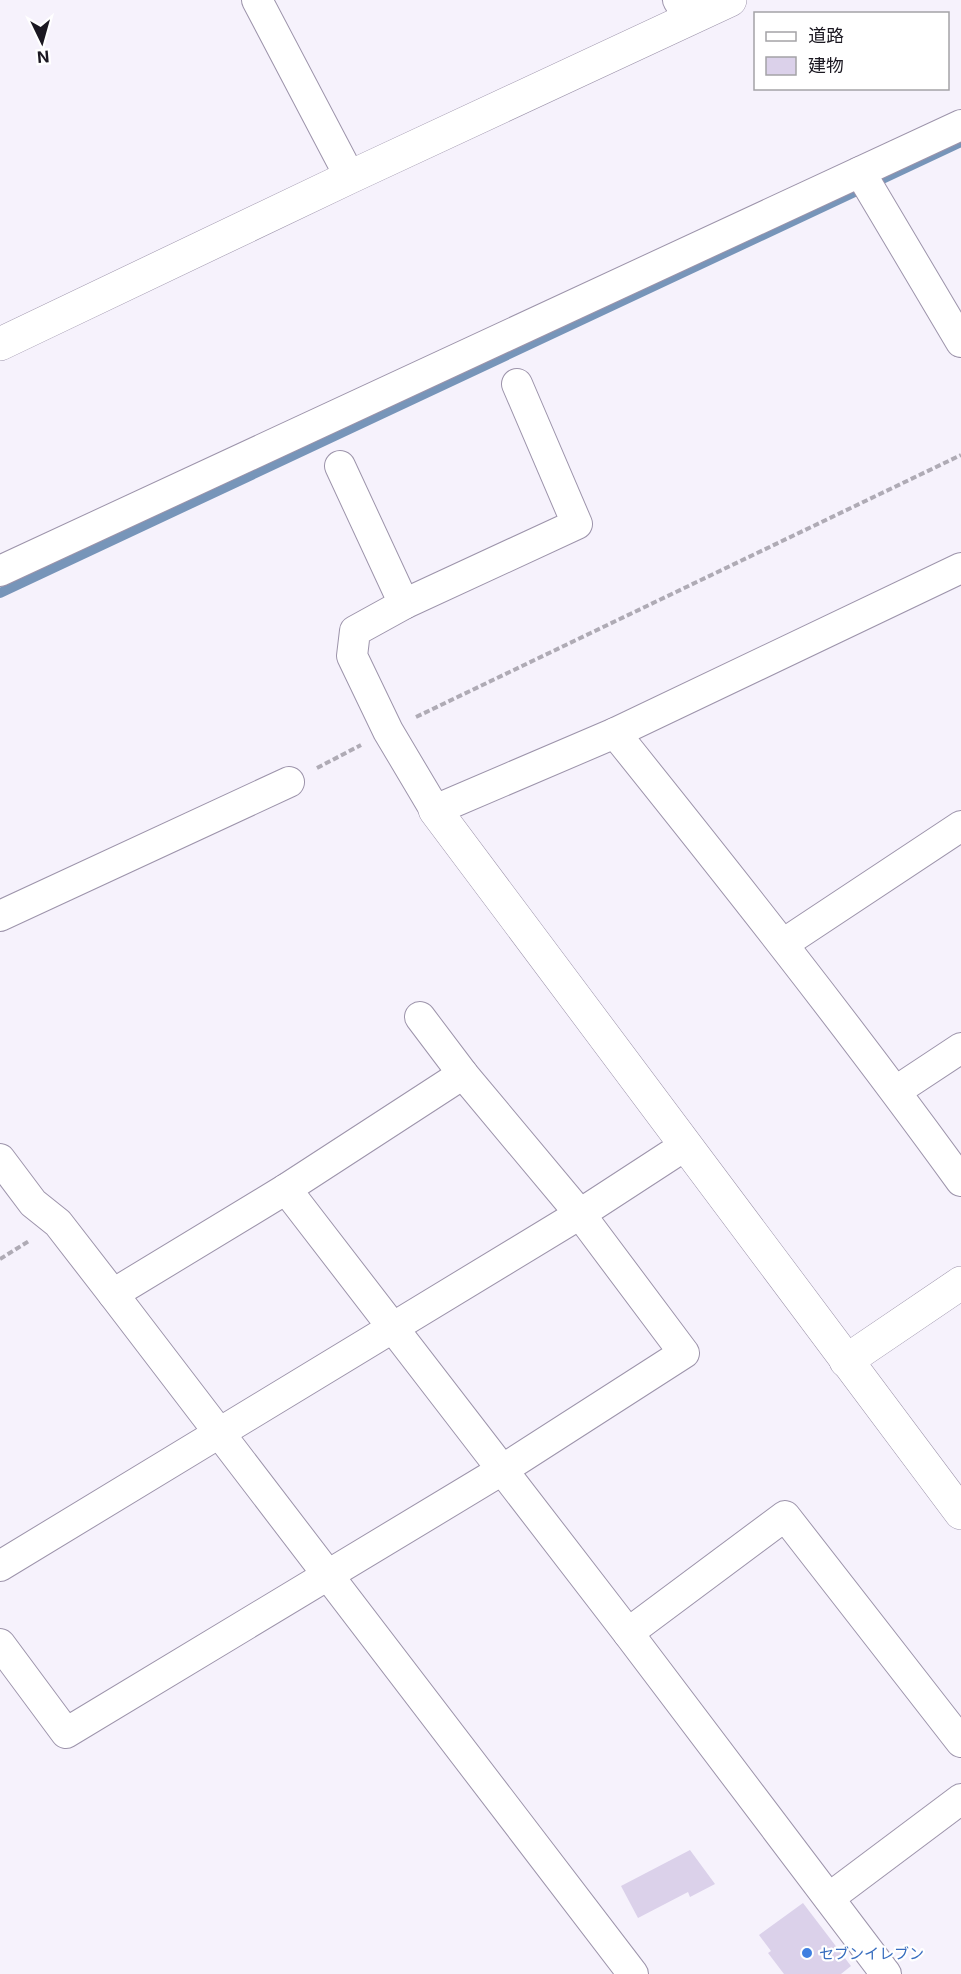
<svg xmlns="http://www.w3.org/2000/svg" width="961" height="1974" font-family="Inter,'Noto Sans JP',sans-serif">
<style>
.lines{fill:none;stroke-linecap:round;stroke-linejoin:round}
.stream{stroke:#7795b9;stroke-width:10}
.building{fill:#dbd1ea}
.street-casing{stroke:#9d94ab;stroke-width:32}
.secondary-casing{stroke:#9d94ab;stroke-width:34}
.path{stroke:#afabb5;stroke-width:4;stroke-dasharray:6 3;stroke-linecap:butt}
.street{stroke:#fff;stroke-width:30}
.secondary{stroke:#fff;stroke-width:33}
.shop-dot{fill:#3f7fe0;stroke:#fff;stroke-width:2}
.labels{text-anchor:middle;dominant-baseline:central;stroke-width:4.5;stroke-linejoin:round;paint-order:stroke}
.shop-label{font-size:15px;fill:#366cbe;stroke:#fff;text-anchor:start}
</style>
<rect width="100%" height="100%" fill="#f6f2fc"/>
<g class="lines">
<!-- stream -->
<polyline class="stream" points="0,593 961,142"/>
</g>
<!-- building -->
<g class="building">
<polygon points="690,1850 715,1884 690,1897 688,1892 638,1918 621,1886"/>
<polygon points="803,1903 851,1966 841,1974 784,1974 768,1953 771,1951 759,1935"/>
</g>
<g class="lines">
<!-- street casing -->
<g class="street-casing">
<g id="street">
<polyline points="257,0 350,177"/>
<polyline points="678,0 689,18"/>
<polyline points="860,172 961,342"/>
<polyline points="517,384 577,524 404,604 355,631 352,656 388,731 435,810 615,733 961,568"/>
<polyline points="340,466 404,604"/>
<polyline points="0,571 961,125"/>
<path d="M 615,733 C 733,880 850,1028 961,1181"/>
<polyline points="0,916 289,782"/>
<polyline points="783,944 961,826"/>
<polyline points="896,1091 961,1048"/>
<polyline points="0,1159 33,1203 58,1223 113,1294 633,1974"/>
<polyline points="286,1189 628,1633 886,1974"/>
<polyline points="113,1294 286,1189 463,1074"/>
<polyline points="0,1566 580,1214 686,1145"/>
<polyline points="628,1633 785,1516 961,1742"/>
<polyline points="0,1644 66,1733 502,1470 684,1353 580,1214 463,1074 420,1017"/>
<polyline points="829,1898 961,1799"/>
</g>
</g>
<!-- secondary casing -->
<g class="secondary-casing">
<g id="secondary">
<polyline points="0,344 350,177 730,0"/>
<polyline points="435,810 961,1513"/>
<polyline points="846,1361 961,1283"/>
</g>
</g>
<!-- path -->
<g class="path">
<polyline points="416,717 961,455"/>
<polyline points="317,768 361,745"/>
<polyline points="0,1259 29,1241"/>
</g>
<!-- street -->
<use href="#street" class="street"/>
<!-- secondary -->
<use href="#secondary" class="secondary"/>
</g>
<!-- markers -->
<circle class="shop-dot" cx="807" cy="1953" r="6"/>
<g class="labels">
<!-- shop labels -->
<g class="shop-label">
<text x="819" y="1953">セブンイレブン</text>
</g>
</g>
<!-- legend -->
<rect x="754" y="12" width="195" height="78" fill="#ffffff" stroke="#a4a3a6" stroke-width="1.5"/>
<rect x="766" y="32" width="30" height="9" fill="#ffffff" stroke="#a4a3a6" stroke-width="1.5"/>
<text x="808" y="42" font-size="18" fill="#1b1821">道路</text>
<rect x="766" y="57" width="30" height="18" fill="#dbd1ea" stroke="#a4a3a6" stroke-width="1.5"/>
<text x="808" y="72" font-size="18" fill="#1b1821">建物</text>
<!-- north arrow -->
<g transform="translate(42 42) rotate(175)" stroke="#ffffff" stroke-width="4.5" paint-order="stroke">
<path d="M0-4.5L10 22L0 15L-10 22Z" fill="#1b1821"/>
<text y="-9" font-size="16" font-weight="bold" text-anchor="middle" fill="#1b1821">N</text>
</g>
</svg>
